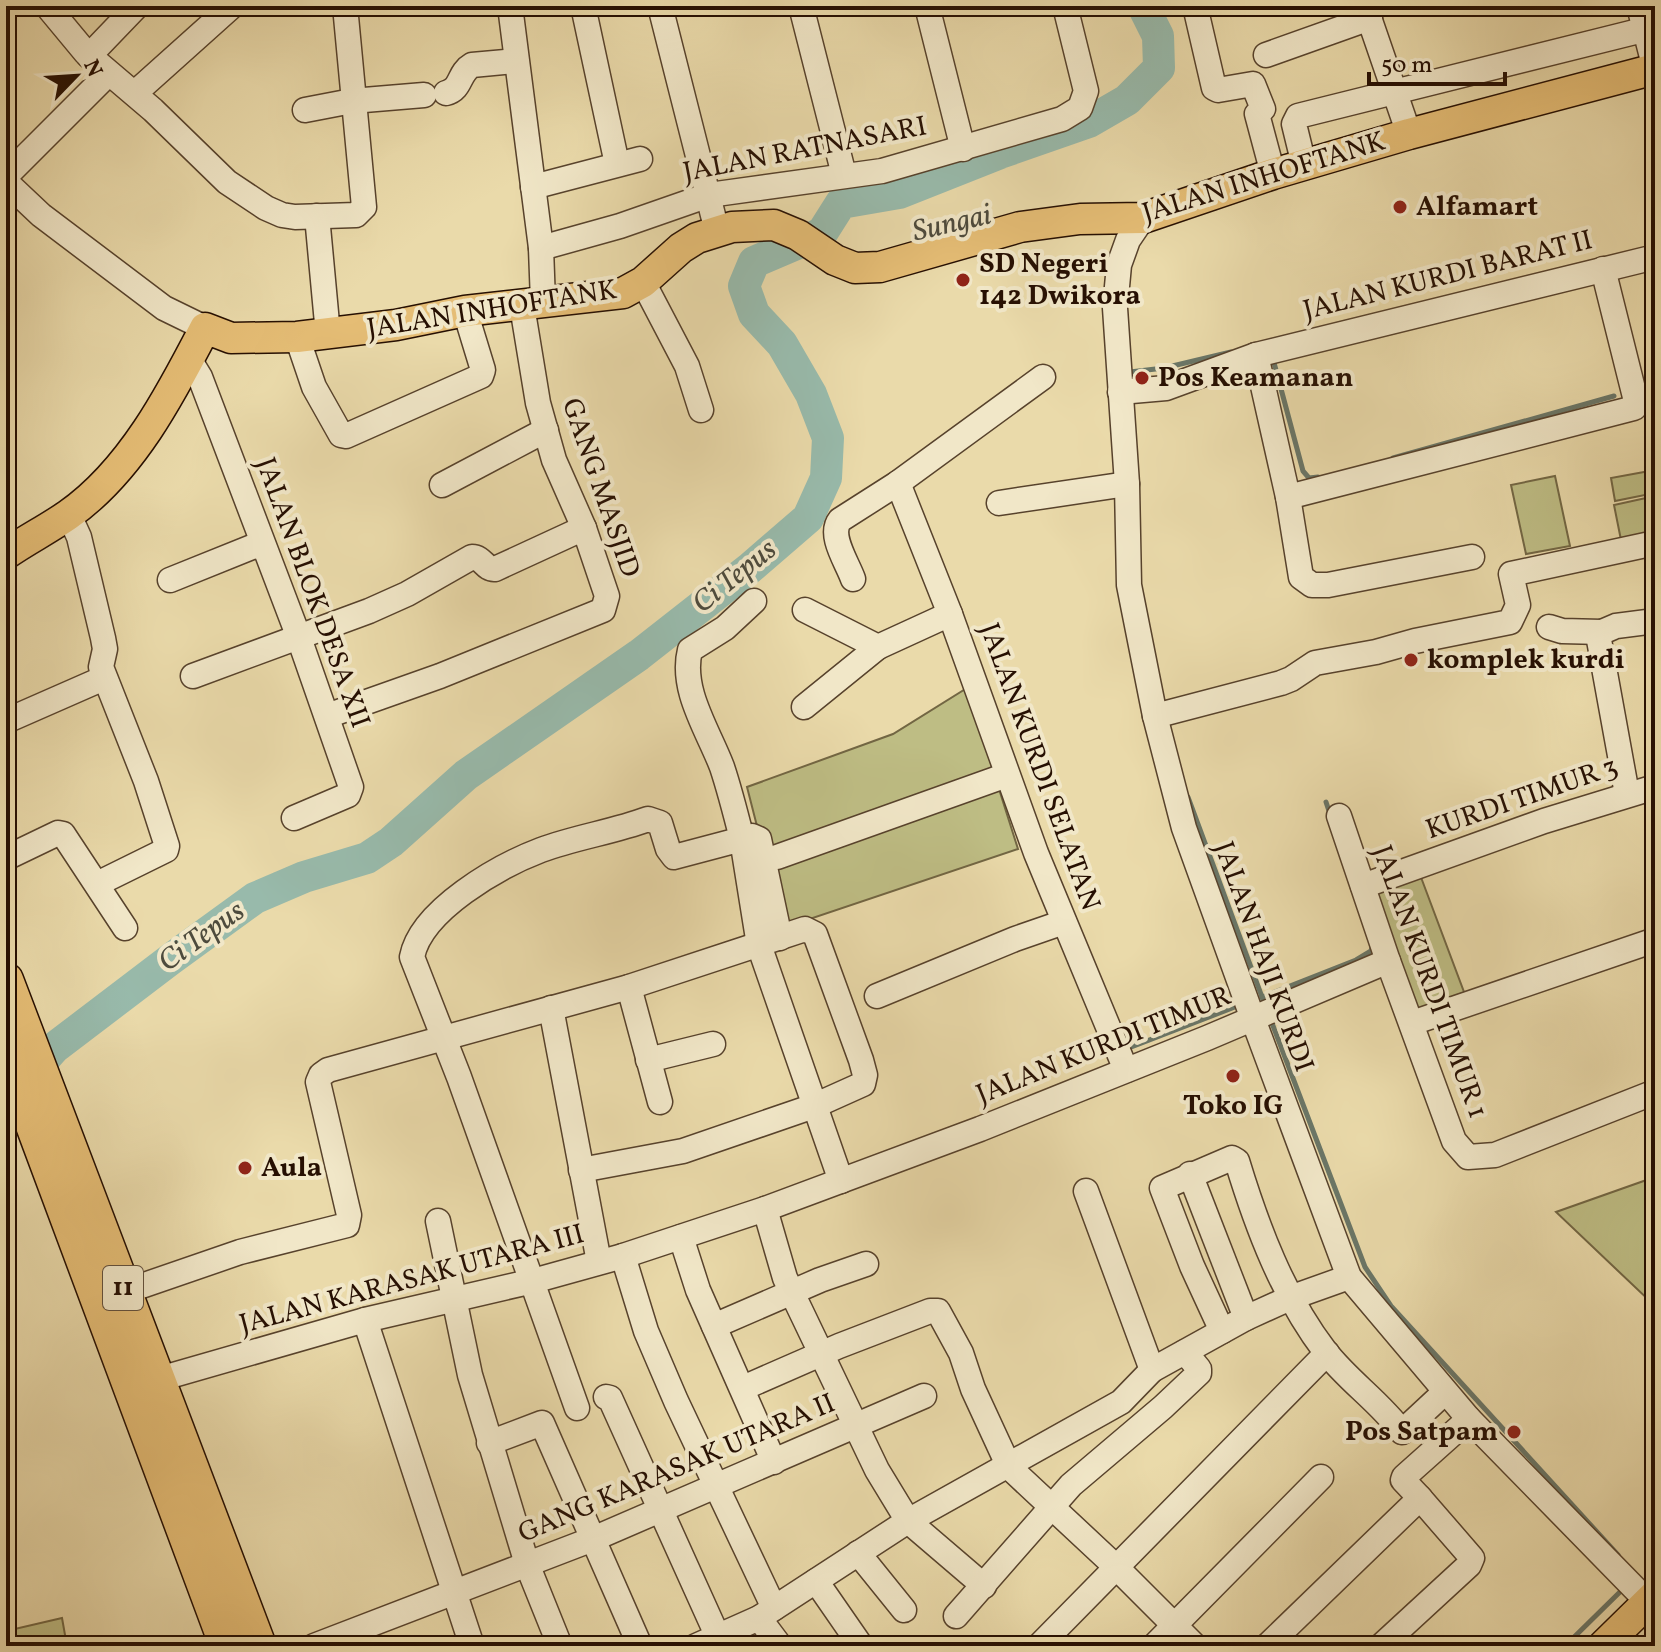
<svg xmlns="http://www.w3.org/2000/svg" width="1661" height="1652" font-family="Vollkorn,serif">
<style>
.green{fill:#bebd84;stroke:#726643;stroke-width:2}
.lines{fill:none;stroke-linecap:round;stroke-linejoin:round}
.stream{stroke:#6a7667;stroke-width:5}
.river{stroke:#98baab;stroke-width:32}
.minor-casing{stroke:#57422c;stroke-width:27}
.major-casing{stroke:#260f02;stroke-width:33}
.highway-casing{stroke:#260f02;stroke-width:37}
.minor{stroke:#f1e7c8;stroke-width:24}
.major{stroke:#e5bd75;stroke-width:30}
.highway{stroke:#e5bd75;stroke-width:34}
.poi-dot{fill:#8f2418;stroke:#f1e7c8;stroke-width:3}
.labels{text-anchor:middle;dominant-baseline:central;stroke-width:8;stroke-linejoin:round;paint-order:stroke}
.shield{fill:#f1e7c8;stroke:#63503d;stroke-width:2}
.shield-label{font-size:26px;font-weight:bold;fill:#260f02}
.street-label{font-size:28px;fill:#260f02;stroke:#f1e7c8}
.poi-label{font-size:28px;font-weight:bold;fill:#260f02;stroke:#f1e7c8;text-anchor:start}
.water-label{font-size:30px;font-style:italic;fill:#4e4b3d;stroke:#f1e7c8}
</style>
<rect width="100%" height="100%" fill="#eadaaa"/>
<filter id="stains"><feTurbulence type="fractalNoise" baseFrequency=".0025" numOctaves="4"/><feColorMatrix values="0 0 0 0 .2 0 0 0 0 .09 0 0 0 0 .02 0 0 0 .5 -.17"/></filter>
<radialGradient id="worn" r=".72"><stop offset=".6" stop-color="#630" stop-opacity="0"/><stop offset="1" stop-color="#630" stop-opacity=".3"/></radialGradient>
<!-- green -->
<g class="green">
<polygon points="1655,470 1655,493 1615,501 1611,478"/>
<polygon points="1555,476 1570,546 1526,554 1511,485"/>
<polygon points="1655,496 1655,534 1621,540 1614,505"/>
<polygon points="967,688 1018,849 783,928 747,787 893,734"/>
<polygon points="1419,872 1467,1000 1416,1019 1368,891"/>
<polygon points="1655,1177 1655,1306 1556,1212"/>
<polygon points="62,1618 67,1646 6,1646 6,1631"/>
</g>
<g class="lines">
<!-- stream -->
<g class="stream">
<polyline points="1273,359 1303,471 1309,478 1318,477"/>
<polyline points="1130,372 1164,368 1231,352"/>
<polyline points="1393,458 1614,396"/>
<polyline points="1188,797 1265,1005"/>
<polyline points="1326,802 1330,814"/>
<polyline points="1262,997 1356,960 1371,951 1373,944"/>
<polyline points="1270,1018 1365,1267 1391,1306 1618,1555"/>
<polyline points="1126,1049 1240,1005"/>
<polyline points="1565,1646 1624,1588"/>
<polyline points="1638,1646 1655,1630"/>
</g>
<!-- river -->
<polyline class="river" points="6,1102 54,1048 171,959 255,898 304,877 367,858 391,842 466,775 639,655 750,568 808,518 826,478 828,438 811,394 782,344 754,314 744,286 754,262 822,233 841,203 899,193 1000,153 1089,122 1127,100 1159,68 1158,36 1143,6"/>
<!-- minor casing -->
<g class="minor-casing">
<g id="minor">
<polyline points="47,6 86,53 153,110 227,182 266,208 282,215 295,217 356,215 364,207 345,6"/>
<polyline points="510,6 541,248 543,302"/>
<polyline points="583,6 617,164"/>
<polyline points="660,6 717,231"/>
<polyline points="801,6 844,175"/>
<polyline points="927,6 963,149"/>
<polyline points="1195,6 1214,88 1218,90 1253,84 1263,109 1257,114 1273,174"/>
<polyline points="1365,6 1409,134"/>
<polyline points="1639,6 1655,69"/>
<polyline points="1266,55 1370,18"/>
<polyline points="89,56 137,6"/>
<polyline points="135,93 232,6"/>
<path d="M 446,93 C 462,89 458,73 472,65 L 516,61"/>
<polyline points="305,110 352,101 424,95"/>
<polyline points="1304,165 1294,124 1298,116 1655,27"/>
<polyline points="6,176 108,74"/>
<polyline points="6,182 41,215 164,308 205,328"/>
<polyline points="533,187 640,159"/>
<polyline points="317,216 328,334"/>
<polyline points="1143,218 1128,240 1119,265 1115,308 1127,484 1129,585 1155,716 1184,828 1253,1019 1349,1277 1469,1419 1648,1602"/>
<polyline points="541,248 620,226 709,195 882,171 1062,119 1080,108 1086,91 1065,6"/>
<polyline points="643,282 687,366 701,410"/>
<polyline points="297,337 314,387 341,435 346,436 481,376 483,370 465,311"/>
<polyline points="1256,355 1288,497 1301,577 1312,585 1328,585 1472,557"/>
<polyline points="189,359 200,377 298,635 351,787 348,795 294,818"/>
<polyline points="1120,392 1166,388 1256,355 1655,257"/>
<polyline points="898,483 950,614 1036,853 1126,1070"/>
<polyline points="442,485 546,430"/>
<polyline points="1288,497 1634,408 1635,397 1603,269"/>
<polyline points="999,503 1127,484"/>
<polyline points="69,515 79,537 103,638 105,649 101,667 146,781 167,846 166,850 97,884"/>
<path d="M 853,579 C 847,562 828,535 840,520 L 898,483 L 1043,377"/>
<polyline points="170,580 262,543"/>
<path d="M 754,601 L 725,628 L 690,650 C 680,690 708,730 722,767 C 730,791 736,815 742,839 L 752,836 L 759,839 L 780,938"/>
<polyline points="805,610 878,647 950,614"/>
<polyline points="1549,627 1562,631 1602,632"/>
<path d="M 193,676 L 369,611 L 407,594 L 472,557 C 483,557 485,570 495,569 L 584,528"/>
<polyline points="804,707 878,647"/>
<polyline points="327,716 440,676 603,610 607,596 584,528 554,460 538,403 522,306"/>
<polyline points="1155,716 1281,683 1291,679 1315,663 1376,652 1415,641 1510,622 1518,605 1511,574 1655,543"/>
<polyline points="6,721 104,678"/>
<polyline points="1627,794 1599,640 1602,632 1616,626 1655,621"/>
<polyline points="1339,816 1388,961 1454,1141 1468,1157 1495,1155 1655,1092"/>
<polyline points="777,857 1007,775"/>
<polyline points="6,858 58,833 63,834 125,928"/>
<polyline points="1363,886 1544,821 1655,787"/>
<polyline points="629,987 660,1102"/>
<polyline points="877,996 1015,939 1064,922"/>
<polyline points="551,1008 599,1262"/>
<polyline points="1412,1023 1655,940"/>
<polyline points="648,1060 713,1044"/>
<polyline points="1190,1174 1246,1318"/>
<polyline points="1086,1191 1152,1370"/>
<polyline points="765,1209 785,1278 877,1470 908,1521 984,1586"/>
<polyline points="438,1221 470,1375 527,1564 560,1646"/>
<polyline points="681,1237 698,1290 774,1462"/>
<polyline points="623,1256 646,1331 676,1401 774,1608"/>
<polyline points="124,1292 240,1252 347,1225 349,1215 318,1082 321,1075 328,1070 629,987 805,929 815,934 861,1060 865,1075 863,1084 814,1106 683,1151 581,1170"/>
<polyline points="365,1320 472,1646"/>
<polyline points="714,1326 820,1280 866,1264"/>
<path d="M 1222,1331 L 1192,1266 L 1162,1188 L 1232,1158 L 1237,1161 C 1257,1227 1283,1296 1325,1351 C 1348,1381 1380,1402 1402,1432 L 1445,1392"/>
<polyline points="156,1380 365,1320 533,1281 623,1256 765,1209 980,1129 1207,1038 1388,961"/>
<polyline points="743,1388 839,1346 930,1311 938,1311 961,1353 973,1389 1009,1467 1115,1566 1195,1646"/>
<polyline points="606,1397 610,1398 717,1635"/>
<path d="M 577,1408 L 459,1077 L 412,957 C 421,910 499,866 541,850 C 576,837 613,832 648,819 L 660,823 L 668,849 L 674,857 L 742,839 L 759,945 L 841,1181"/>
<polyline points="489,1443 542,1423 640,1646"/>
<polyline points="858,1553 904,1610"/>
<polyline points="816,1581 861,1646"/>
<polyline points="956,1616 1071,1485 1163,1407 1199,1373 1199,1369 1185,1352"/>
<polyline points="759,1618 780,1646"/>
<polyline points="314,1646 593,1539 924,1396"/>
<polyline points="696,1646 759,1618 908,1521 1121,1402 1152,1370 1246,1318 1290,1298 1349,1277"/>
<polyline points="1039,1646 1327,1353"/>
<polyline points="1154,1646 1321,1477"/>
<polyline points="1267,1646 1420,1498 1403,1480 1404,1477 1469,1419"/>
<polyline points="1381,1646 1469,1565 1472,1558 1420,1498"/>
</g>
</g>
<!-- major casing -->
<g class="major-casing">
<g id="major">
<path d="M 6,554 C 26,540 48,529 68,515 C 131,471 171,394 205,328 L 231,338 L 297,337 L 396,325 L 465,311 L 623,293 L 643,282 L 681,248 L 697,238 L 732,227 L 774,225 L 798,235 L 835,260 L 855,268 L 880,267 L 1020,227 L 1080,219 L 1143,218 L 1273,174 L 1409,134 L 1655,69"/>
<polyline points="1603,1646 1655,1595"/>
</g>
</g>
<!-- highway casing -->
<g class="highway-casing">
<g id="highway">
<polyline points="6,980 259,1646"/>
<polyline points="6,1053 227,1646"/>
</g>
</g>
<!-- minor -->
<use href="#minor" class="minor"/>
<!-- major -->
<use href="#major" class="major"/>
<!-- highway -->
<use href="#highway" class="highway"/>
</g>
<!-- markers -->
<g class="poi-dot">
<circle cx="1400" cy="207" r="8"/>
<circle cx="963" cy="280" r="8"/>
<circle cx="1142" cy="378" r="8"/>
<circle cx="1411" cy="660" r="8"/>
<circle cx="1233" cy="1076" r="8"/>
<circle cx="245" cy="1168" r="8"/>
<circle cx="1514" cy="1432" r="8"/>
</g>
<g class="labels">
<!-- shield labels -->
<rect class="shield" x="103" y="1266" width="40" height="44" rx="6"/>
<g class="shield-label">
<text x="123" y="1288">11</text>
</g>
<!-- street labels -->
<g class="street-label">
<text transform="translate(805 150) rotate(-11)">JALAN RATNASARI</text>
<text transform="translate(1264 178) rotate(-17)">JALAN INHOFTANK</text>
<text transform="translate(1448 276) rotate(-14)">JALAN KURDI BARAT II</text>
<text transform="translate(492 310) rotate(-9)">JALAN INHOFTANK</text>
<text transform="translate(600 488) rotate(71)">GANG MASJID</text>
<text transform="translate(312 593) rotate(70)">JALAN BLOK DESA XII</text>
<text transform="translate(1039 767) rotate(70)">JALAN KURDI SELATAN</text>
<text transform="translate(1522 799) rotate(-19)">KURDI TIMUR 3</text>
<text transform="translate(1263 957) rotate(70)">JALAN HAJI KURDI</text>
<text transform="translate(1429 982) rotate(70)">JALAN KURDI TIMUR 1</text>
<text transform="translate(1104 1046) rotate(-22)">JALAN KURDI TIMUR</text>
<text transform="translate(412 1280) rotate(-15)">JALAN KARASAK UTARA III</text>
<text transform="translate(677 1469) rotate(-23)">GANG KARASAK UTARA II</text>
</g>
<!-- poi labels -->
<g class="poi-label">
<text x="1416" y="207">Alfamart</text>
<text x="979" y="264">SD Negeri<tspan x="979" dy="32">142 Dwikora</tspan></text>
<text x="1158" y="378">Pos Keamanan</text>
<text x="1427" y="660">komplek kurdi</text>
<text x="1233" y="1106" text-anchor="middle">Toko IG</text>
<text x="261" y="1168">Aula</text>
<text x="1498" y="1432" text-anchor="end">Pos Satpam</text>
</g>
<!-- water labels -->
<g class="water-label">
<text transform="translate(952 224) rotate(-13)">Sungai</text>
<text transform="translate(735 577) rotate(-39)">Ci Tepus</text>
<text transform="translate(202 937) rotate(-36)">Ci Tepus</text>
</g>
</g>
<!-- margin -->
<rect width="1661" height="1652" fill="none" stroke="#eadaaa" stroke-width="32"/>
<rect x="8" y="8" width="1645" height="1636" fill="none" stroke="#260f02" stroke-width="4"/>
<rect x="16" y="16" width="1629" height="1620" fill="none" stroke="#260f02" stroke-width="2"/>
<!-- north arrow -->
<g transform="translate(76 76) rotate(65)" stroke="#f1e7c8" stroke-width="6" paint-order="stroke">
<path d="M0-6L14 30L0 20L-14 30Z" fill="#260f02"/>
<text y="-12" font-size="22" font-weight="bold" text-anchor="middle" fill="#260f02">N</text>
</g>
<!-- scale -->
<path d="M1369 72v12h136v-12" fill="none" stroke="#260f02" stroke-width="4"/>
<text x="1381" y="72" font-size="24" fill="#260f02" stroke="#f1e7c8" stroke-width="6" paint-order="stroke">50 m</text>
<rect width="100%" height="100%" filter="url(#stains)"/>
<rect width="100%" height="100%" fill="url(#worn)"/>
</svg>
